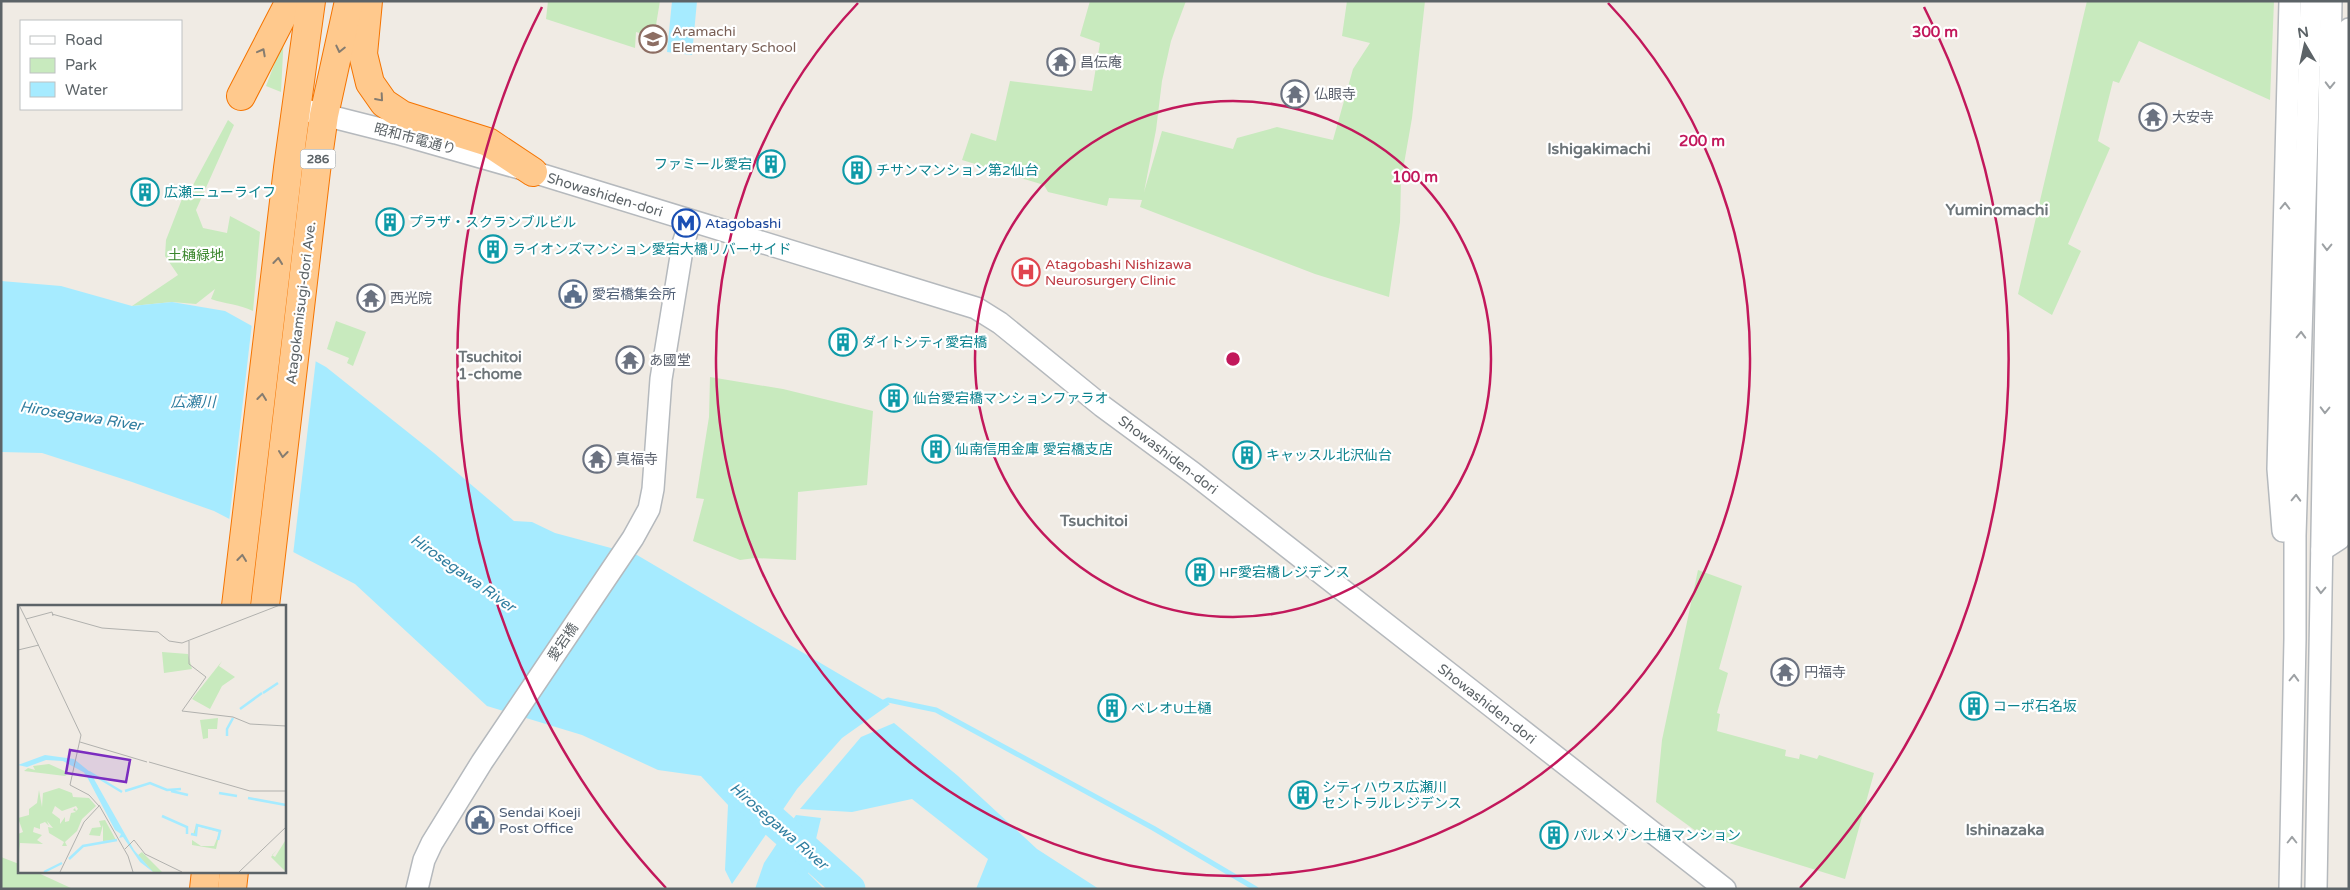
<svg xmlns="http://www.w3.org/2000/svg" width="2350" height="890" font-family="'Varela Round','Noto Sans JP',sans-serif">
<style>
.green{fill:#c8eabe}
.water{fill:#a6ebff}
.pier{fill:#f0ebe4}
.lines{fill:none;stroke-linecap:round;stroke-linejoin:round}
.stream{stroke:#a6ebff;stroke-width:5}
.river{stroke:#a6ebff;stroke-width:31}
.minor-casing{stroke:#b5b9bd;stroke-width:24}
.highway-casing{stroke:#f57400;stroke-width:30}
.minor{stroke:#fff;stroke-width:21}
.highway{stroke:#ffc98d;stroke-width:28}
.oneway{stroke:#857c70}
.oneway2{stroke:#9da1a4}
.ring{fill:none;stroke:#c2185b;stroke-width:2.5}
.labels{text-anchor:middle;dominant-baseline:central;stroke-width:4.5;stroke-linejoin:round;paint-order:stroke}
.shield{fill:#fff;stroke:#8d9295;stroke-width:1}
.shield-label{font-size:12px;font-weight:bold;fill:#5c6367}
.education-label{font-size:14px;fill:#785e54;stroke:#fff;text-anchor:start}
.worship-label{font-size:14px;fill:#5b616d;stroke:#fff;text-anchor:start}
.street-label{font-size:14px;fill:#5c6367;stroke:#fff}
.culture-label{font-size:14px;fill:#0d838f;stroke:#fff;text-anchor:start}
.transit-label{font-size:14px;fill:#164399;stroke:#fff;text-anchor:start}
.park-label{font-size:14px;fill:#3a862c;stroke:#fff}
.health-label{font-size:14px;fill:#be3a42;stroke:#fff;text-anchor:start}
.service-label{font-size:14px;fill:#4e5e75;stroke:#fff;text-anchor:start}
.neighbourhood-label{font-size:15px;font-weight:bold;fill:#6d7579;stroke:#fff}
.water-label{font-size:15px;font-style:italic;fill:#307ea0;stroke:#fff}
.quarter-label{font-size:16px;font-weight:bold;fill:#6d7579;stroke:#fff}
.inset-river{fill:none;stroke:#a6ebff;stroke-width:2.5}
.inset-road{fill:none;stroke:#b1b1ae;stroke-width:1}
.view{fill:#7b2cbf;fill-opacity:0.15;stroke:#7b2cbf;stroke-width:2.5}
.inset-edge{fill:none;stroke:#5c6367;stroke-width:2.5}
.centre{fill:#c2185b;stroke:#fff;stroke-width:2.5}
.ring-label{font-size:15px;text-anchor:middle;font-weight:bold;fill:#c2185b;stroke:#fff;stroke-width:4.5;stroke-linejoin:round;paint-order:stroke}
</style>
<rect width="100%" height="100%" fill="#f0ebe4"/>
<!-- green -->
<g class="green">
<polygon points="548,1 660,1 654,37 636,32 635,48 546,19"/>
<polygon points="1090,1 1186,1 1171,41 1162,81 1156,130 1144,192 1162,131 1233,149 1237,138 1277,127 1333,140 1353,69 1370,43 1342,36 1347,1 1425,1 1412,118 1401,181 1400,222 1389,297 1315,274 1140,207 1142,200 1109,198 1107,206 1048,192 1044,185 962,160 971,133 996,141 1010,81 1092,91 1100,43 1080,36"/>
<polygon points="2087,1 2274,1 2270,100 2139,41 2119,83 2113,81 2098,141 2110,148 2068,244 2081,251 2052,315 2018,294"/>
<polygon points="284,33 281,92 266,86 276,60 269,55"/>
<path d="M 228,120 L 234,125 L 196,210 L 203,228 L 227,233 L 230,216 L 260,232 L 253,311 C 239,304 225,304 211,299 L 215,289 L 196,304 L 172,302 L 132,306 L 178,275 L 165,256 L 166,240 L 187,186 L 192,187 Z"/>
<polygon points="336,321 366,332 353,366 347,363 349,358 327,349"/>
<polygon points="710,377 783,389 873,411 867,485 798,492 796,560 755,558 740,560 693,541 704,499 696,498 709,417"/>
<polygon points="1698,570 1742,586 1719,669 1728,673 1717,713 1720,714 1717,731 1786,750 1785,756 1799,759 1800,754 1817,759 1819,755 1874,773 1845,879 1700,834 1656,802 1662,740"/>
<polygon points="1,857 19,864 19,871 34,871 73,889 1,889"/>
</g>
<!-- water -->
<g class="water">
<polygon points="672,1 697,1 692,55 667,52"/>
<polygon points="1,281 61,286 132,306 172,302 225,311 326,367 434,453 514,521 532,522 555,533 637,555 890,704 842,738 797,789 732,884 725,870 728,805 701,776 658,770 582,735 487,706 355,584 214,511 132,482 42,453 1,452"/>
<polygon points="894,723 958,776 1037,849 1099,889 976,889 988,859 912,799 852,812 800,809 861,737"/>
<polygon points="796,815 821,818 808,873 824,889 755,889 764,863"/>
</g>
<!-- pier -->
<polygon class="pier" points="252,323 316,359 293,555 229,522"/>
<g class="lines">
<!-- stream -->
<polyline class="stream" points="880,704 888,700 936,710 1153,828 1256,889"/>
<!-- river -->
<polyline class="river" points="742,793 850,889"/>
<!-- minor casing -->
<g class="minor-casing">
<g id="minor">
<polyline points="297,108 396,133 533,172 976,308 1000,323 1102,406 1193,473 1725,889"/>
<polyline points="2283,531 2278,469 2290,1"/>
<polyline points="2322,550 2339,539 2340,523 2349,29"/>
<polyline points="417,889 424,860 432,843 482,762 633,538 649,509 653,489 661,379 683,244 690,222"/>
<polyline points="2290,889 2295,639 2295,536 2311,1"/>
<polyline points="2316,889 2331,1"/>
</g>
</g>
<!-- highway casing -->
<g class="highway-casing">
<g id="highway">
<polyline points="368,1 363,54 370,83 384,103 402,115 488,142 533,172"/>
<polyline points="241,96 290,1"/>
<polyline points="236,606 288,168 311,1"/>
<polyline points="265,606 316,171 324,115 349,1"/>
<polyline points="204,889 206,871"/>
<polyline points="232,889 234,871"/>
</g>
</g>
<!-- minor -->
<use href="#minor" class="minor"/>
<!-- highway -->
<use href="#highway" class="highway"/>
</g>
<!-- one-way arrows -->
<defs><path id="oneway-chevron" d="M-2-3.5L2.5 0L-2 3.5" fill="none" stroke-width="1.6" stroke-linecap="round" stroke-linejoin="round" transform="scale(1.25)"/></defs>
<g class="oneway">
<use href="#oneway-chevron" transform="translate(340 49) rotate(103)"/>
<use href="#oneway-chevron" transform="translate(262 52) rotate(-62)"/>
<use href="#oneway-chevron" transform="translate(380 98) rotate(49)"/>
<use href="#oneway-chevron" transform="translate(278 261) rotate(-84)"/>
<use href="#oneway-chevron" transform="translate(262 397) rotate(-83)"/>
<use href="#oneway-chevron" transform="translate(283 454) rotate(97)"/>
<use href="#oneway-chevron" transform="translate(242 558) rotate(-83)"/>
</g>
<g class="oneway2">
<use href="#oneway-chevron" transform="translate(2330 85) rotate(91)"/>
<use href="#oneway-chevron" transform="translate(2285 206) rotate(-89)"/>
<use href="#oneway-chevron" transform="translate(2327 247) rotate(91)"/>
<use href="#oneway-chevron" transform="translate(2301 335) rotate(-88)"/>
<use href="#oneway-chevron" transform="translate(2325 410) rotate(91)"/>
<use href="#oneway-chevron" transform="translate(2296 498) rotate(-88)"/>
<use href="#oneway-chevron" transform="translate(2321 590) rotate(92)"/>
<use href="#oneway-chevron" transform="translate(2294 678) rotate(-88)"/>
<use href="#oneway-chevron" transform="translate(2292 840) rotate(-90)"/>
</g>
<!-- distance rings -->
<g class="ring">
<circle cx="1233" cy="359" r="258"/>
<path d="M1608 3A517 517 0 1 1 858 3"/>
<path d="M666 888A775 775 0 0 1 542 7M1924 7A775 775 0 0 1 1800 888"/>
</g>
<!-- icons -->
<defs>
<g id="school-ring" transform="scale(1.4375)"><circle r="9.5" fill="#fff" stroke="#8d6e63" stroke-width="1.5"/><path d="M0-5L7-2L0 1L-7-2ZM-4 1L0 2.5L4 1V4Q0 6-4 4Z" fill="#8d6e63"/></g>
<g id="temple-ring" transform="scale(1.4375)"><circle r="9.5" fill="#fff" stroke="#6b7280" stroke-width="1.5"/><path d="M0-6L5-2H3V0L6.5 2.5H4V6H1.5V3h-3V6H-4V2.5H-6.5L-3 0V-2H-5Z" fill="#6b7280"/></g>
<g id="building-ring" transform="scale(1.4375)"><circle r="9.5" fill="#fff" stroke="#0f9aa8" stroke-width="1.5"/><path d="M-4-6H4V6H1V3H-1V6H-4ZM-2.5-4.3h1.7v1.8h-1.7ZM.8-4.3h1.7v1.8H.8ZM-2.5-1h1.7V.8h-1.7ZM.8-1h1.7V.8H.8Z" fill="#0f9aa8"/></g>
<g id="metro-ring" transform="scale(1.4375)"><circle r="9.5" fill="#fff" stroke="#1a4fb4" stroke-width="1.5"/><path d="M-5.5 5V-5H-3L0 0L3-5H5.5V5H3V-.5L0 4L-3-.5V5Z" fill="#1a4fb4"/></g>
<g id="hospital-ring" transform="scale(1.4375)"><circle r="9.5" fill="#fff" stroke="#e0444e" stroke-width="1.5"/><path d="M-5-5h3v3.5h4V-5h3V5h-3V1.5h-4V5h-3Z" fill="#e0444e"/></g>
<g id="civic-ring" transform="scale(1.4375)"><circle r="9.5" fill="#fff" stroke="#5c6f8a" stroke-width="1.5"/><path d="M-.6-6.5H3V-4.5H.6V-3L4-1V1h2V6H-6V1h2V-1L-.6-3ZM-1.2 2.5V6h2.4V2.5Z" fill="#5c6f8a"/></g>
</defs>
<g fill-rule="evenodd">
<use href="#school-ring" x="653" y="39"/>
<use href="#temple-ring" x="1061" y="62"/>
<use href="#temple-ring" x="1295" y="94"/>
<use href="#temple-ring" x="2153" y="117"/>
<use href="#building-ring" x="771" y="164"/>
<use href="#building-ring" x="857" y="170"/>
<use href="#building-ring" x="145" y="192"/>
<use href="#building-ring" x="390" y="222"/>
<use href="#metro-ring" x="686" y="223"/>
<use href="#building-ring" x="493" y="249"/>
<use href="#hospital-ring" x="1026" y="272"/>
<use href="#civic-ring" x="573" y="294"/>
<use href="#temple-ring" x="371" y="298"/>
<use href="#building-ring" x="843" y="342"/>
<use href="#temple-ring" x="630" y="360"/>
<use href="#building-ring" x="894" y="398"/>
<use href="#building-ring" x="936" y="449"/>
<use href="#building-ring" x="1247" y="455"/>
<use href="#temple-ring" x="597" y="459"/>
<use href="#building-ring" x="1200" y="572"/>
<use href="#temple-ring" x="1785" y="672"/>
<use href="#building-ring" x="1974" y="706"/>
<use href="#building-ring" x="1112" y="708"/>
<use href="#building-ring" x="1303" y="795"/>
<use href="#civic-ring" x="480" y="820"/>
<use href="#building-ring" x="1554" y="835"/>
</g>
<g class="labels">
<!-- shield labels -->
<rect class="shield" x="300.5" y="149.5" width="35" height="19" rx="4"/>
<g class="shield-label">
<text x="318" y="159">286</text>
</g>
<!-- education labels -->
<g class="education-label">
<text x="672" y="31">Aramachi<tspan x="672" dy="16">Elementary School</tspan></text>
</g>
<!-- worship labels -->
<g class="worship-label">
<text x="1080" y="62">昌伝庵</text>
<text x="1314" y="94">仏眼寺</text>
<text x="2172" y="117">大安寺</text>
<text x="390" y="298">西光院</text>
<text x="649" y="360">あ國堂</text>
<text x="616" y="459">真福寺</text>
<text x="1804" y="672">円福寺</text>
</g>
<!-- street labels -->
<g class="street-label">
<text transform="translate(415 139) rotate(15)">昭和市電通り</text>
<text transform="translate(605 195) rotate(17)">Showashiden-dori</text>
<text transform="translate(301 303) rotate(-83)">Atagokamisugi-dori Ave.</text>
<text transform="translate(1168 455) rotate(37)">Showashiden-dori</text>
<text transform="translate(563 642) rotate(-56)">愛宕橋</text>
<text transform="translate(1487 704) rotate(38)">Showashiden-dori</text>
</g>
<!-- culture labels -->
<g class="culture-label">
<text x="752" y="164" text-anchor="end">ファミール愛宕</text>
<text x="876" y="170">チサンマンション第2仙台</text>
<text x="164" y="192">広瀬ニューライフ</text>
<text x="409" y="222">プラザ・スクランブルビル</text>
<text x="512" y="249">ライオンズマンション愛宕大橋リバーサイド</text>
<text x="862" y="342">ダイトシティ愛宕橋</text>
<text x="913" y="398">仙台愛宕橋マンションファラオ</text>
<text x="955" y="449">仙南信用金庫 愛宕橋支店</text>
<text x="1266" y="455">キャッスル北沢仙台</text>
<text x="1219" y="572">HF愛宕橋レジデンス</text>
<text x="1993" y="706">コーポ石名坂</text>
<text x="1131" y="708">ベレオU土樋</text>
<text x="1322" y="787">シティハウス広瀬川<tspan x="1322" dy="16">セントラルレジデンス</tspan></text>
<text x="1573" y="835">パルメゾン土樋マンション</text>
</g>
<!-- transit labels -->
<g class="transit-label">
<text x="705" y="223">Atagobashi</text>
</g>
<!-- park labels -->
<g class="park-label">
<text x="196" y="255">土樋緑地</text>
</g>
<!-- health labels -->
<g class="health-label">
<text x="1045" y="264">Atagobashi Nishizawa<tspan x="1045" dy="16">Neurosurgery Clinic</tspan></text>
</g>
<!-- service labels -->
<g class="service-label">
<text x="592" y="294">愛宕橋集会所</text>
<text x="499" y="812">Sendai Koeji<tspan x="499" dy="16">Post Office</tspan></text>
</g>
<!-- neighbourhood labels -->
<g class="neighbourhood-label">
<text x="490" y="357">Tsuchitoi<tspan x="490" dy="17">1-chome</tspan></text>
</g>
<!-- water labels -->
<g class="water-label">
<text x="193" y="402">広瀬川</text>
<text transform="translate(81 416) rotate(9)">Hirosegawa River</text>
<text transform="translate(463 573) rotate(35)">Hirosegawa River</text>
<text transform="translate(779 826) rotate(41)">Hirosegawa River</text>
</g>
<!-- quarter labels -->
<g class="quarter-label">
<text x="1599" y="149">Ishigakimachi</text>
<text x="1997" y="210">Yuminomachi</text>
<text x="1094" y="521">Tsuchitoi</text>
<text x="2005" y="830">Ishinazaka</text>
</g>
</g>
<!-- overview -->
<g transform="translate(18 605)">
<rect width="268" height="268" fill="#f0ebe4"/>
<path d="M 144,47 L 170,49 L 174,64 L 146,68 ZM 204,56 L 201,61 L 217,72 L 204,81 L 192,104 L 174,94 ZM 200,113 L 199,124 L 190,124 L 190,133 L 185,134 L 182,115 ZM 31,159 L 51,168 L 47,171 L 6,166 L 10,163 L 17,165 L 15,161 ZM 41,183 L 54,188 L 55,192 L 71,193 L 78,201 L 64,214 L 59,226 L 47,237 L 49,241 L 44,241 L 46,237 L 31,228 L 30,222 L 35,223 L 29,216 L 31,221 L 27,217 L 22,219 L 22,224 L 16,222 L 15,227 L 24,230 L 19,235 L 25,239 L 2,238 L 1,248 L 0,229 L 5,227 L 0,213 L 11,210 L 11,204 L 19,198 L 21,185 L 24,202 L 25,188 ZM 37,201 L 44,206 L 58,201 L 60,204 L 58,206 L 57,203 L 55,205 L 58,207 L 53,208 L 51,216 L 47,217 L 47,212 L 42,219 L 42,214 L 34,208 ZM 87,215 L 98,235 L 85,236 L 85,220 L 82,231 L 71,230 L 74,223 L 83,222 L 81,216 ZM 178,220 L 202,227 L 198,244 L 174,240 L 174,235 L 183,241 L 196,241 L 200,231 L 201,227 L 179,221 L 179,231 L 175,230 ZM 267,236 L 267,266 L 253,252 L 259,245 L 254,250 L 257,252 ZM 124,247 L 144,267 L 135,267 L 126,257 L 120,250 Z" fill="#c8eabe" fill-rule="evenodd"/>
<path d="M 27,150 L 56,154 L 72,167 L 116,245 L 135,267 L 122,257 L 105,232 L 101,233 L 103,229 L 97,225 L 67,168 L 45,156 L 28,155 L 9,162 L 0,160 Z" fill="#a6ebff"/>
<path class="inset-river" d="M 245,88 L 260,78M 222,104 L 244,88M 209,131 L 209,124 L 215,113M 67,167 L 79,182M 71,167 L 104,187M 107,186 L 132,178 L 149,185 L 163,184M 153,186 L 170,190M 201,188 L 219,191M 230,193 L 268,200M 144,211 L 169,222 L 169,229M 173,229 L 178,230 L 179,220 L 202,226 L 200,235M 51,254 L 65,241 L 99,235M 26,267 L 44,258"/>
<path class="inset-road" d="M 1,0 L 8,14M 34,9 L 84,23 L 140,27 L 151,36 L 164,38 L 262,0M 35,11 L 34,7 L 8,14 L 63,130 L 52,180 L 71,190 L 81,201 L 66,217 L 42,267M 0,45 L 21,40M 164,106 L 215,112 L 232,119 L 268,121M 164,106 L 188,72 L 171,59 L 171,36M 62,137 L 129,157M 131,157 L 232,186 L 268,186M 81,200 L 110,251 L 115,267M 107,244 L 116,235 L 127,249 L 164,267M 221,267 L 268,222"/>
<path class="view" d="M 52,145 L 112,155 L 108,177 L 48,168 Z"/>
<rect width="268" height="268" class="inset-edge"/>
</g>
<circle cx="1233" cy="359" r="8" class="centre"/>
<g class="ring-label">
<text x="1935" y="37">300 m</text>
<text x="1702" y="146">200 m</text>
<text x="1415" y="182">100 m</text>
</g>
<!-- border -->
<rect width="2350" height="890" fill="none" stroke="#5c6367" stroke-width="5"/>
<!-- legend -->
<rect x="20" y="20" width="162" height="90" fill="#ffffff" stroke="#bec1c2"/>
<rect x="30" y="36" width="25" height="8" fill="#ffffff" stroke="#bec1c2"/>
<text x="65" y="45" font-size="15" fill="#5c6367">Road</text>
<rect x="30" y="58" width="25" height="15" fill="#c8eabe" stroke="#bec1c2"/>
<text x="65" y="70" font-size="15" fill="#5c6367">Park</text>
<rect x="30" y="82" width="25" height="15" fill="#a6ebff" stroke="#bec1c2"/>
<text x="65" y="95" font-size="15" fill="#5c6367">Water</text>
<!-- north arrow -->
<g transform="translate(2305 45) rotate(351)" stroke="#ffffff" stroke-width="4" paint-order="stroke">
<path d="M0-4L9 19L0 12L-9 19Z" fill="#5c6367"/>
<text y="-8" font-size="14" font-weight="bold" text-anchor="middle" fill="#5c6367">N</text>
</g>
</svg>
